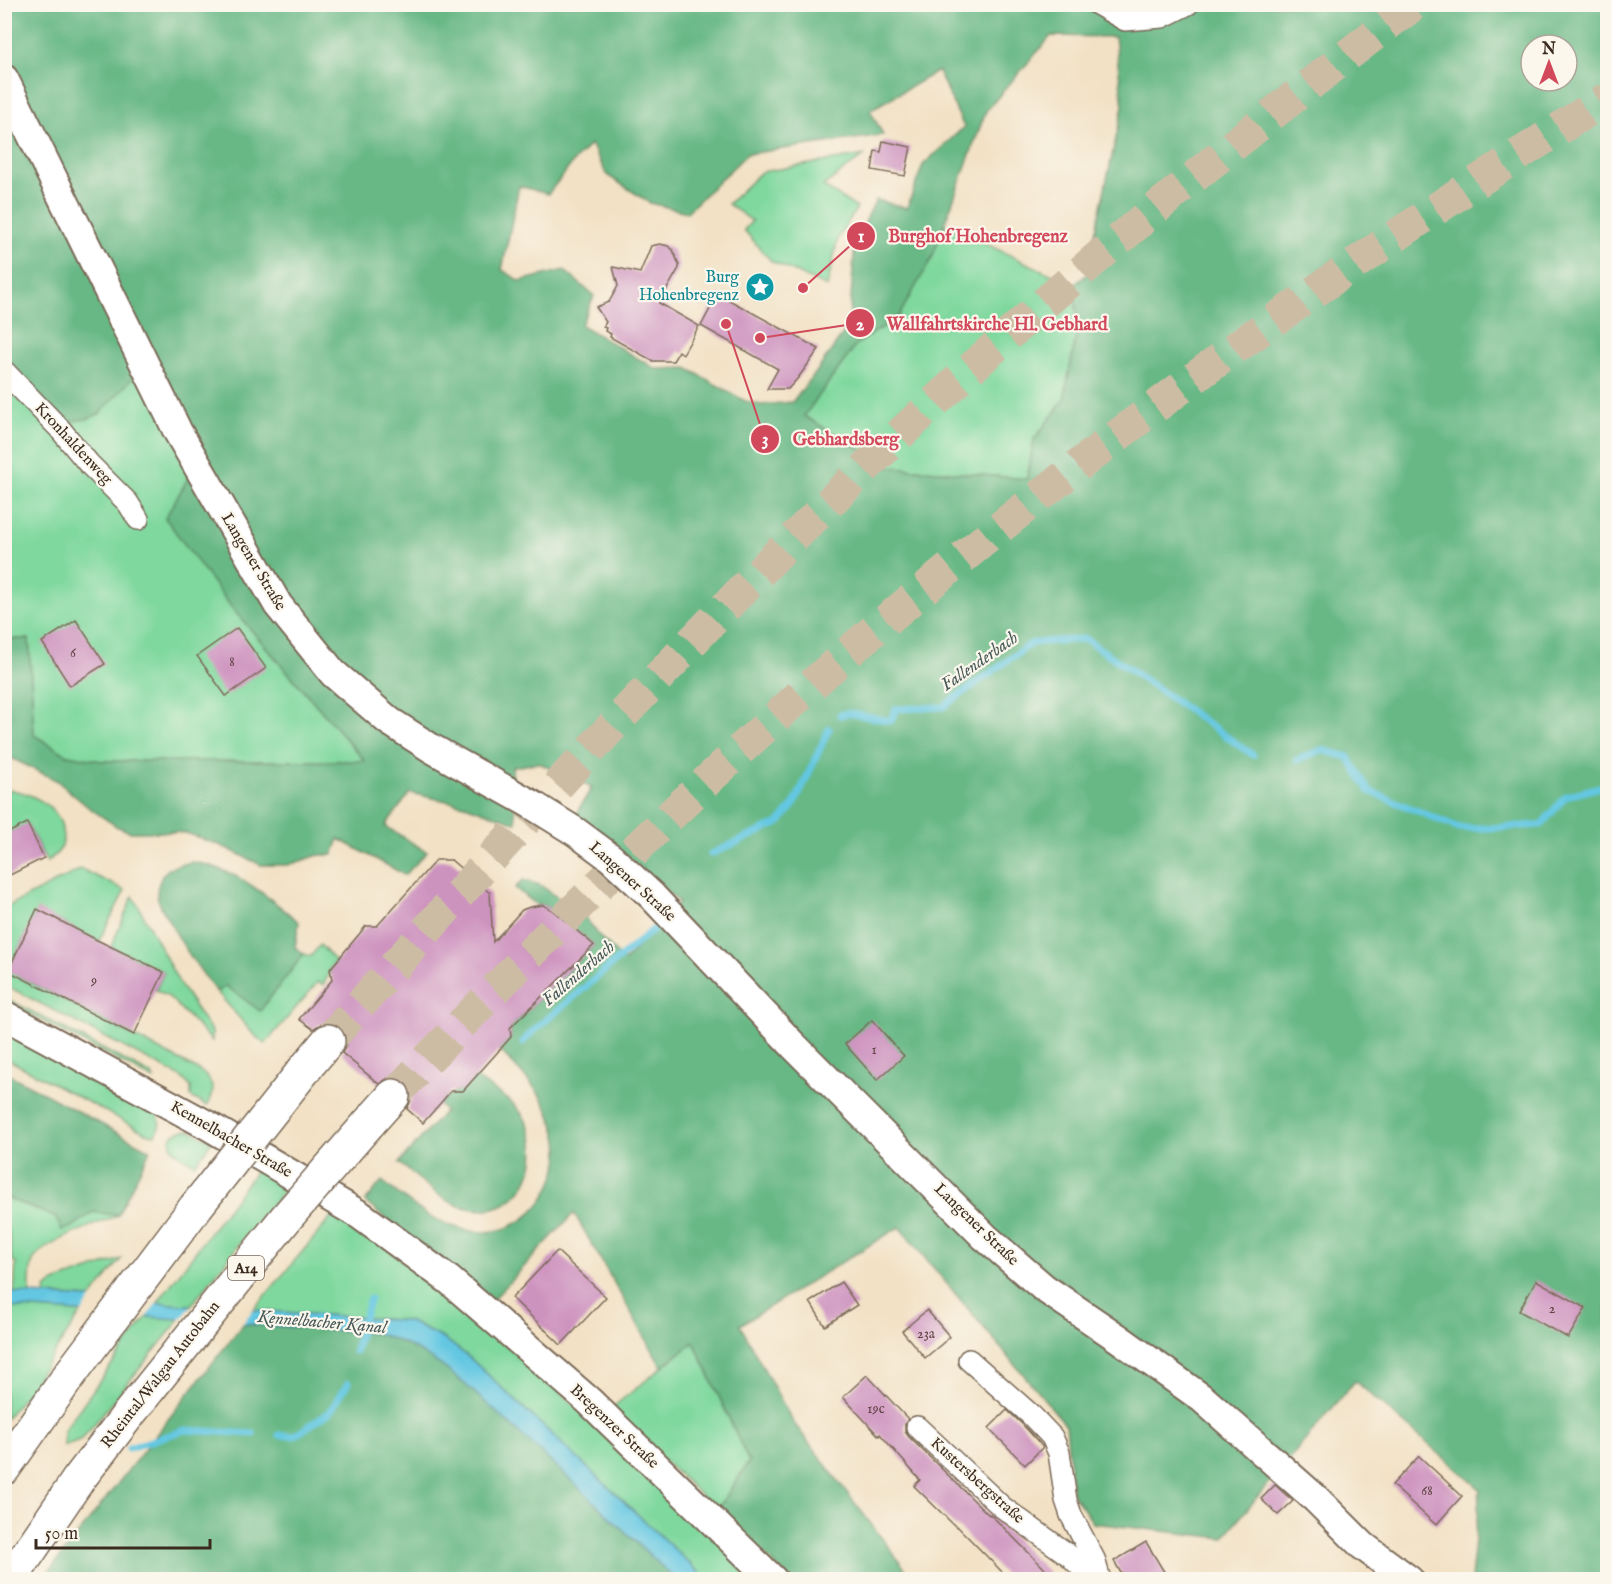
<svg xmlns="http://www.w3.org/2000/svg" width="1612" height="1584" font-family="'IM FELL English',serif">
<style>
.green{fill:#7fd89e;stroke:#5d815e;stroke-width:1.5}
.forest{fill:#67b885;stroke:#517152;stroke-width:1.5;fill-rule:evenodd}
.water{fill:#64c7e2;stroke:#507880;stroke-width:1.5}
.pier{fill:#f2e1c5}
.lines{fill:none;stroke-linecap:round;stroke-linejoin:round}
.stream{stroke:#64c7e2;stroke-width:7}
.building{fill:#cd93bf}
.highway-tunnel{stroke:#cdbca4;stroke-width:33;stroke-dasharray:33 16;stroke-linecap:butt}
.street-casing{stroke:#7b6a58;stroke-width:24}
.secondary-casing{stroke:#7b6a58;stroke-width:32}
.highway-casing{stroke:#7b6a58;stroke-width:36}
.street{stroke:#fff;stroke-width:21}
.secondary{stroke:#fff;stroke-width:28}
.highway{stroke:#fff;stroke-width:33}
.secondary-bridge-casing{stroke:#7b6a58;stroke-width:32;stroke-linecap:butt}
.highway-bridge-casing{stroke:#7b6a58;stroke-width:36;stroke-linecap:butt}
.secondary-bridge{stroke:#fff;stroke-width:28}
.highway-bridge{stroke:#fff;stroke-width:33}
.labels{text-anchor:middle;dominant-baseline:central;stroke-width:4.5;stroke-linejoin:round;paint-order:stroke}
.number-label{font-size:14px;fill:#604446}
.shield{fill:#fbf7ec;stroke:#75685c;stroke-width:1.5}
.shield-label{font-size:15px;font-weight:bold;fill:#3b2a1e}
.culture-label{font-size:16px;fill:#0d838f;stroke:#fbf7ec;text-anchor:end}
.street-label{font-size:16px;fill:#3b2a1e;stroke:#fbf7ec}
.water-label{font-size:18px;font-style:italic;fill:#475959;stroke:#fbf7ec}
.leader{fill:none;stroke:#d1495b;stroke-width:2}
.callout-dot{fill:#d1495b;stroke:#fbf7ec;stroke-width:2}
.mark-label{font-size:18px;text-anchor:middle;font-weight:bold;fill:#fff}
.callout-label{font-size:18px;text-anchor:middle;font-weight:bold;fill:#d1495b;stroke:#fbf7ec;stroke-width:4.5;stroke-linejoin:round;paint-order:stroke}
</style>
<rect width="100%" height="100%" fill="#fbf7ec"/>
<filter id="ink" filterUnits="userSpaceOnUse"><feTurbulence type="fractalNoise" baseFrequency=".0167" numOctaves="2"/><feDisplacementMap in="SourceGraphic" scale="12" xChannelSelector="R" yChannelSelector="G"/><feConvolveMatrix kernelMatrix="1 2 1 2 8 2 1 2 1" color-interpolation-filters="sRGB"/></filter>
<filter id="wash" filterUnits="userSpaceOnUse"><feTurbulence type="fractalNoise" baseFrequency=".008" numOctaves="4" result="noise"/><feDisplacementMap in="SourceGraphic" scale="24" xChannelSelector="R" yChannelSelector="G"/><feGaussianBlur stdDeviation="1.35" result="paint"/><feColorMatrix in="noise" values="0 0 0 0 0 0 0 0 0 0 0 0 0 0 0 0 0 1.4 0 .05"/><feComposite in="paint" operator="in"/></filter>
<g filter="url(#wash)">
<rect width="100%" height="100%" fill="#f2e1c5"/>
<!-- green -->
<g class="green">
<polygon points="865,155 823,186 857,208 838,238 827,287 771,261 744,230 752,221 728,204 761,172"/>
<polygon points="943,224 1074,285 1078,325 1064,400 1034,439 1027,479 891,467 803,417 856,345 898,317 932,258"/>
<polygon points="4,358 26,386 142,368 193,470 166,518 232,608 365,761 102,761 67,755 34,736 29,639 5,639"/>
<path d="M 5,789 C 27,791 60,805 62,830 C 63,836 64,843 61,848 C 57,854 52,858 47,862 L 27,824 L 5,835 Z"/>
<path d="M 81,869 L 125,890 L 99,941 L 37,910 L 8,971 L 200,1071 C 215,1082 216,1092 207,1106 L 191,1097 L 191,1087 L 181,1077 L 5,985 L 5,908 Z"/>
<polygon points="133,896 181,986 212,1032 212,1041 169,997 156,990 164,972 111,947"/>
<polygon points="320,945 336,961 330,969 330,972 323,985 318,982 265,1044 254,1035 217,992 226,986 260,1010 304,954 311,956"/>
<polygon points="4,997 152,1075 154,1080 5,1001"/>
<path d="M 4,1031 L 156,1112 C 161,1119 161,1129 154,1135 L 146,1133 L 5,1058 Z"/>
<path d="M 184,1130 L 190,1130 L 212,1141 L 195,1164 C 187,1159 167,1150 171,1139 C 173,1133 178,1131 184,1130 Z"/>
<polygon points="259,1167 289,1185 250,1230 191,1306 157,1303"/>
<path d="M 4,1197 L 55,1217 L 72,1227 L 93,1212 L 118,1215 C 100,1223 40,1244 33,1261 C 29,1271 30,1283 30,1294 L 14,1293 L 16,1262 L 12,1261 L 10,1240 L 5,1217 Z"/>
<polygon points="335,1213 408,1264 534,1367 758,1579 706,1579 471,1359 446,1340 408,1321 253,1310"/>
<polygon points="121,1259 91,1298 45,1295 46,1289 54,1282"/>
<polygon points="11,1307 82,1312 24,1397 5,1419 4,1325"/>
<polygon points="147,1316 181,1318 82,1439 64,1446 64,1430"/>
<polygon points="694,1342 749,1462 717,1510 609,1410"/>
</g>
<!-- forest -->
<g class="forest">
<path d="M 5,5 L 1607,5 L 1607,1579 L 1471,1579 L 1480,1489 L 1355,1381 L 1223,1538 L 1093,1523 L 1072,1492 L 1066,1425 L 899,1227 L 740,1325 L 793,1422 L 913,1579 L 790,1579 L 717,1510 L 749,1462 L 694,1342 L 662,1367 L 574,1213 L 489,1304 L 365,1202 L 382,1181 C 404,1198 427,1219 455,1227 C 471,1233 493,1234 509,1227 C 544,1212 567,1168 556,1132 C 552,1119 546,1104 539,1094 C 528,1078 512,1064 499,1049 L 511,1037 L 511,1029 L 513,1025 L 594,945 L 552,910 L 543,905 L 537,905 L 515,888 L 523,880 L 540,885 L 585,917 L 601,938 L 625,961 L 679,902 L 606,839 L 574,817 L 592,787 L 539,763 L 512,767 L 516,823 L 465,805 L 410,793 L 385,826 L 427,852 L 405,875 L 339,839 L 333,855 L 319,855 L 288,865 L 261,865 L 222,846 L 186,833 L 172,832 L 130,832 L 116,826 L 88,807 L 56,780 L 5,755 L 4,639 L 29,639 L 34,735 L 67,755 L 102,761 L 365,761 L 232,608 L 165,518 L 193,470 L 142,368 L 99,414 L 87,419 L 66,422 L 26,386 L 5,358 ZM 1051,36 L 1115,37 L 1123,106 L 1086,275 L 1074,285 L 1078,325 L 1064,400 L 1034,440 L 1027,479 L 891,467 L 804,416 L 856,345 L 898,317 L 932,258 L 986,111 ZM 1531,45 L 1567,45 L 1567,81 L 1531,81 ZM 938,71 L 964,127 L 923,165 L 907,208 L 876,200 L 855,242 L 849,325 L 815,374 L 792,402 L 761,405 L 745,401 L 687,368 L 656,369 L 581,325 L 594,296 L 564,270 L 520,281 L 502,270 L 519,186 L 548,194 L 574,161 L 591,144 L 607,175 L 650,203 L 687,212 L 747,154 L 883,135 L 870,110 Z"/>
<path d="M 192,862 C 234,867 267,896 299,922 L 295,947 L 304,954 L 260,1011 L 226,986 L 217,992 C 198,969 182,945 167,918 C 163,910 157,902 157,893 C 157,886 161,876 166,871 C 173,865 184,864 192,862 Z"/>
<polygon points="4,1072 150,1150 118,1215 93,1212 72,1227 62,1230 55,1217 5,1197"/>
<path d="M 475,1077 C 492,1090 512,1098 524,1117 C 551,1162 519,1223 463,1207 C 439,1200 419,1178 399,1163 L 445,1111 L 439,1105 C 448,1095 448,1096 459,1090 C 464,1087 470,1081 475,1077 Z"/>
<path d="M 243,1324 L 375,1333 C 432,1348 472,1390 514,1428 C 569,1477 622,1529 675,1579 L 42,1580 Z"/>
</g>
<!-- water -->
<path class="water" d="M 4,1292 L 408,1321 L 446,1340 L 471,1359 L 618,1496 L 706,1579 L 675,1579 C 622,1529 570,1478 516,1430 C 473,1392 433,1348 375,1333 L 5,1307 Z"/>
<!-- pier -->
<g class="pier">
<polygon points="94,1295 159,1300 145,1319 80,1315"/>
<polygon points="194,1303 255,1307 240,1327 179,1321"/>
</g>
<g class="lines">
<!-- stream -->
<g class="stream">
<polyline points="840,715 848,713 891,721 896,709 943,707 1032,643 1086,639 1253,755"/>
<polyline points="1297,760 1322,750 1348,757 1369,791 1459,828 1490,828 1541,825 1566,796 1608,785"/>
<polyline points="711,854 779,823 795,803 829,729"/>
<polyline points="523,1042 532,1032 655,928"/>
<polyline points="364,1317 370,1299"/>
<polyline points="355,1351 361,1329"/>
<polyline points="279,1435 294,1436 330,1412 348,1383"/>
<polyline points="129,1448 185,1430 253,1434"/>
</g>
</g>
<g id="blocks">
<!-- building -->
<g class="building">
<polygon points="883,141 911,147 905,176 872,170 875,151 881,152"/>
<polygon points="660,244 668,246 673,250 679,265 679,268 659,303 699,326 683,354 679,351 673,361 653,361 610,337 611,334 605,331 606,328 603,327 606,322 596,307 609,302 618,286 613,267 640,273 651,246"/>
<polygon points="718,294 819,349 798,378 788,389 767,389 778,369 701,326"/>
<polygon points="76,620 105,664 70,686 42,642"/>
<polygon points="237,628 266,668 226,696 197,656"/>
<polygon points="27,823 44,858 4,878 4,835"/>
<polygon points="436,860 451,860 490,893 493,942 522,910 530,907 543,905 552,910 594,945 510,1028 511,1037 463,1091 451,1091 423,1123 407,1109 411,1100 411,1091 405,1082 396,1078 388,1078 379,1084 342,1053 347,1044 345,1034 340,1027 331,1022 321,1024 313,1029 299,1019 332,980 330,969 366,926 377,926"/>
<polygon points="37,909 99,941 164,972 134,1035 8,971"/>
<polygon points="872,1020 904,1056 877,1080 845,1044"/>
<polygon points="557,1251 606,1297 561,1345 512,1298"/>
<polygon points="1536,1280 1586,1308 1568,1338 1519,1311"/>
<polygon points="841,1282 857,1305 825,1326 810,1302"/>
<polygon points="927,1310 950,1337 925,1358 902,1331"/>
<polygon points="867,1375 908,1419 905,1424 905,1430 908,1436 989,1515 990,1514 1056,1580 1010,1580 957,1526 956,1527 914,1486 920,1480 880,1434 879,1436 843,1397"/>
<polygon points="1007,1410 1022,1424 1043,1447 1025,1465 989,1428"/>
<polygon points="1419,1456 1462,1496 1436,1525 1392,1485"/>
<polygon points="1275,1485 1293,1501 1278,1515 1261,1499"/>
<polygon points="1146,1542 1169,1580 1125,1580 1114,1561"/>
</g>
</g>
</g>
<g filter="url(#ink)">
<use href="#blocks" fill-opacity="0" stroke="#7b6a58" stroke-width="1.5"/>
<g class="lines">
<!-- highway-tunnel -->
<g class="highway-tunnel">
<path d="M 328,1041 C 510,836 694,630 893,441 C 1057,285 1233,142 1414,4"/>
<path d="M 393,1096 C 544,936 699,782 865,638 C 893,614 922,591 950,568 C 1159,396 1379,241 1608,98"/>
</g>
<!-- street casing -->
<g class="street-casing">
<g id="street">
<polyline points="1097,4 1125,20 1162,17 1188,4"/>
<polyline points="4,371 60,429 89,464 128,503 138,519"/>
<polyline points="969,1360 1031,1415 1052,1437 1059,1453 1066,1500 1071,1515 1094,1559 1100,1580"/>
<polyline points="917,1427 1002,1507 1070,1556 1094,1580"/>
</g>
</g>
<!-- secondary casing -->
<g class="secondary-casing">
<g id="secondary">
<polyline points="4,79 178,432 278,605 333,673 389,721 431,748 531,804"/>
<polyline points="651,895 793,1045 985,1237 1044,1288 1118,1338 1203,1399 1316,1499 1363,1546 1409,1580"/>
<polyline points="4,1015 209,1126 360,1215 449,1280 589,1401 773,1580"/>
</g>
</g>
<!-- highway casing -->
<g class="highway-casing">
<g id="highway">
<polyline points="304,1070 328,1041"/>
<polyline points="368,1124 393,1096"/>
<polyline points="4,1468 71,1373 195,1208"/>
<polyline points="10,1580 78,1480 128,1415"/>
</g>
</g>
<!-- street -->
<use href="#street" class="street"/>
<!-- secondary -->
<use href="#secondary" class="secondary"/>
<!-- highway -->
<use href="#highway" class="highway"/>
<!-- secondary-bridge casing -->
<g class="secondary-bridge-casing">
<polyline id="secondary-bridge" points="531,804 576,832 611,858 651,895"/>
</g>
<!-- highway-bridge casing -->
<g class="highway-bridge-casing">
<g id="highway-bridge">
<polyline points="195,1208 304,1070"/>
<polyline points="128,1415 286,1218 368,1124"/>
</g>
</g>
<!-- secondary-bridge -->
<use href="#secondary-bridge" class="secondary-bridge"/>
<!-- highway-bridge -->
<use href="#highway-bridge" class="highway-bridge"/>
</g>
</g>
<!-- icons -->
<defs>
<g id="sight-disc" transform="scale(1.5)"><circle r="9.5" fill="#0f9aa8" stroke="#fbf7ec"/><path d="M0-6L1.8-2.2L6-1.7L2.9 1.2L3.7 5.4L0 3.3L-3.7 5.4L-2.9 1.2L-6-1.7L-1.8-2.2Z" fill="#fff"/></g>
</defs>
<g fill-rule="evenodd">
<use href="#sight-disc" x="760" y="287"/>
</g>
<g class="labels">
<!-- number labels -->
<g class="number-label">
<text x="73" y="653">6</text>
<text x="232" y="662">8</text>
<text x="94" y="981">9</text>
<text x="874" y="1050">1</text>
<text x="1552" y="1309">2</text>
<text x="926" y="1334">23a</text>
<text x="876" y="1409">19c</text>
<text x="1427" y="1491">68</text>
</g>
<!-- shield labels -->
<rect class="shield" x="228" y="1256" width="36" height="24" rx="4.5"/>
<g class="shield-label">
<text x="246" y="1268">A14</text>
</g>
<!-- culture labels -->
<g class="culture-label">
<text x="739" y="278">Burg<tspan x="739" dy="18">Hohenbregenz</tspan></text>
</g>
<!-- street labels -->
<g class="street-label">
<text transform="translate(73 444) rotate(47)">Kronhaldenweg</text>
<text transform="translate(253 562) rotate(59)">Langener Straße</text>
<text transform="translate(632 882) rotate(42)">Langener Straße</text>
<text transform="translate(231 1140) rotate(30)">Kennelbacher Straße</text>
<text transform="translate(976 1225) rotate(44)">Langener Straße</text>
<text transform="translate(161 1375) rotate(-52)">Rheintal/Walgau Autobahn</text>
<text transform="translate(614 1427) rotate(43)">Bregenzer Straße</text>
<text transform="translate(977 1481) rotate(42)">Kustersbergstraße</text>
</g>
<!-- water labels -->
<g class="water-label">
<text transform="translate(980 662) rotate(-35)">Fallenderbach</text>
<text transform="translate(579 974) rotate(-41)">Fallenderbach</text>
<text transform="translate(322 1323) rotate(5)">Kennelbacher Kanal</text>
</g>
</g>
<!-- callouts -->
<path class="leader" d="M803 288L861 236M760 338L860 323M726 324L765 439"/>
<g class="callout-dot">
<circle cx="803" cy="288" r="6"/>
<circle cx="760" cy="338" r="6"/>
<circle cx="726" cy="324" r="6"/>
<circle cx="861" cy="236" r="15"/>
<circle cx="860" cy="323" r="15"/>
<circle cx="765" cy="439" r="15"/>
</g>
<g class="mark-label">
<text x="861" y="242">1</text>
<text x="860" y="330">2</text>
<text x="765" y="445">3</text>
</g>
<g class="callout-label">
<text x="978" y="242">Burghof Hohenbregenz</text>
<text x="997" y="330">Wallfahrtskirche Hl. Gebhard</text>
<text x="846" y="445">Gebhardsberg</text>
</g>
<!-- margin -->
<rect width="1612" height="1584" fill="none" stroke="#fbf7ec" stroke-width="24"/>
<!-- north arrow -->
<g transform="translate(1549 63)"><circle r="28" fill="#fbf7ec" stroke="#aea59a" stroke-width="1.5"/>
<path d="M0-4.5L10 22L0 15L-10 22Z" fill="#d1495b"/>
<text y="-9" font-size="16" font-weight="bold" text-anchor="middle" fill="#3b2a1e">N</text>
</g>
<!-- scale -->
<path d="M36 1539v9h174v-9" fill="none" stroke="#3b2a1e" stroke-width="3"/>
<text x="45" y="1539" font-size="18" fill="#3b2a1e" stroke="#fbf7ec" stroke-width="4.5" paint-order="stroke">50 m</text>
</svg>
